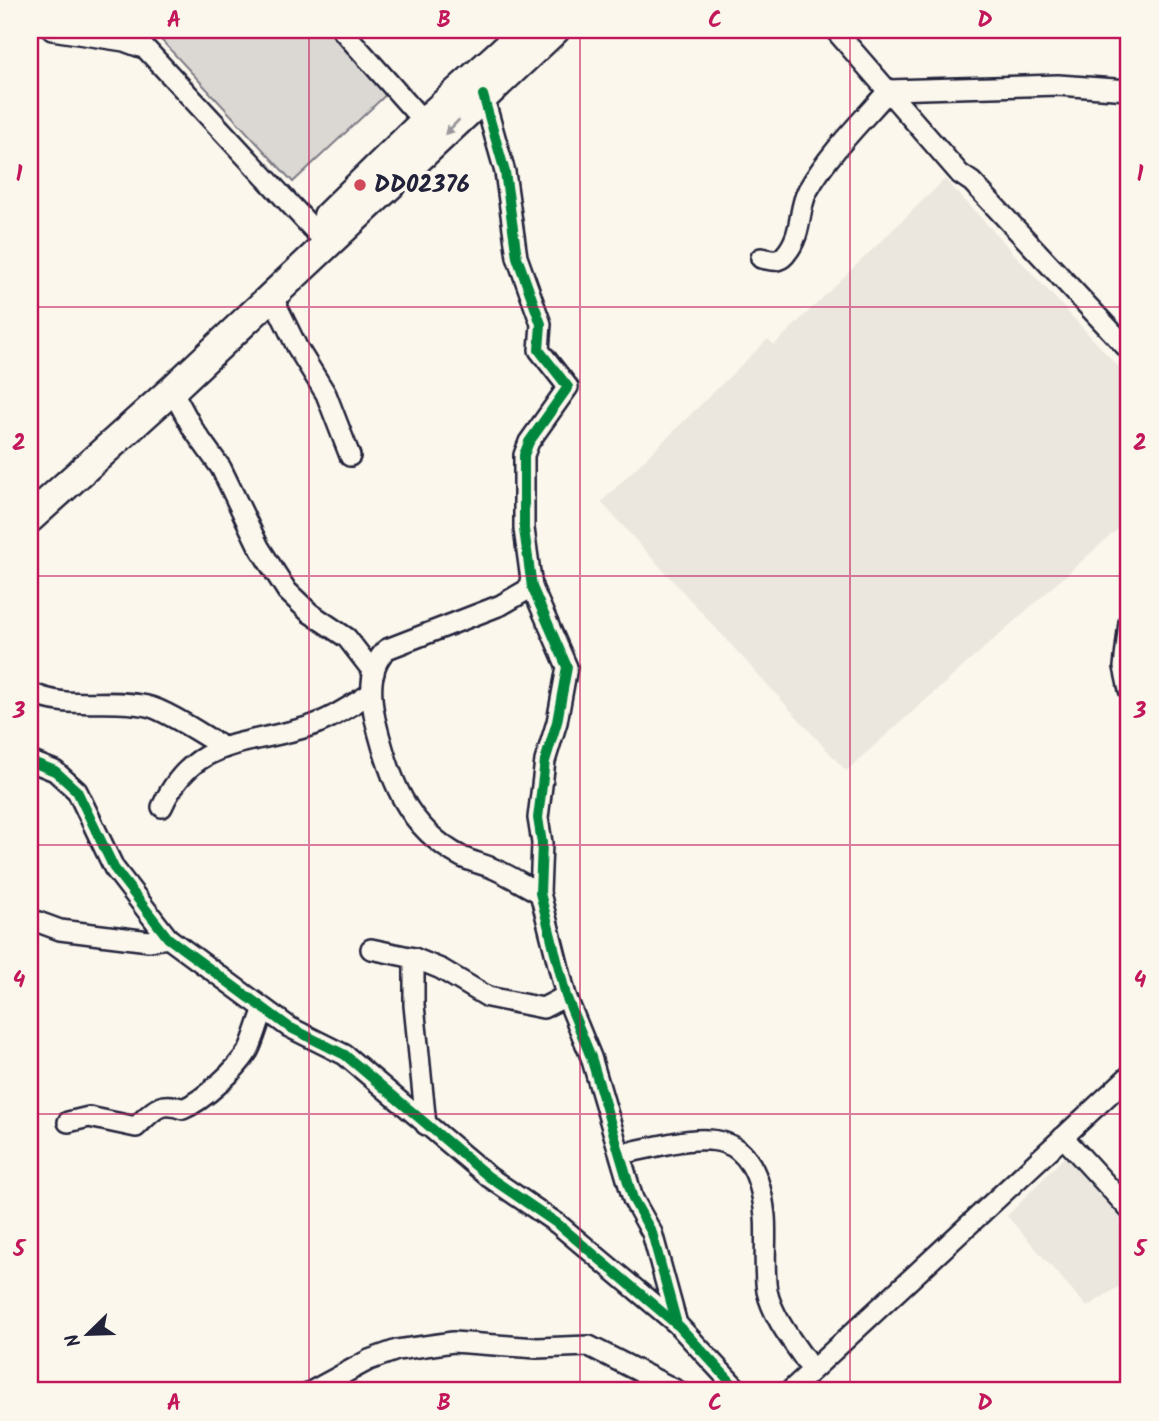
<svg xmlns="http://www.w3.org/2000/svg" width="1159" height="1421" font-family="Kalam,sans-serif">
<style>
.built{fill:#ebe7df}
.green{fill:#dbd8d3;stroke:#7e7d87;stroke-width:2}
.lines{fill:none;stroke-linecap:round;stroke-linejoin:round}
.minor-casing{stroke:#22223b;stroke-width:24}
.highway-casing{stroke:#22223b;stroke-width:33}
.minor{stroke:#fbf7ec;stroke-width:19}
.highway{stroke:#fbf7ec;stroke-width:28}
.cycleway-casing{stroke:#fbf7ec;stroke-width:15}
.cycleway{stroke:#00873e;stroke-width:10}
.oneway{fill:#99979c}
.grid{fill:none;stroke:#c2185b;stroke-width:2;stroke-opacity:0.55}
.poi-dot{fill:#d1495b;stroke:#fbf7ec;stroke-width:2.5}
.labels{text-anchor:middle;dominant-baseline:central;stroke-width:7;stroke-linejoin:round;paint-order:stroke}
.poi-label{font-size:24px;font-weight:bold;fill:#22223b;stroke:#fbf7ec;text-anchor:start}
.neatline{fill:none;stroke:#c2185b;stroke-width:2.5}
.grid-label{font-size:23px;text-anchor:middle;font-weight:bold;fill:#c2185b}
</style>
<rect width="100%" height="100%" fill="#fbf7ec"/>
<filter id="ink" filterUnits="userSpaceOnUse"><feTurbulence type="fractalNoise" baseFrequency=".0143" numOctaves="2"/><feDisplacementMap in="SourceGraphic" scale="14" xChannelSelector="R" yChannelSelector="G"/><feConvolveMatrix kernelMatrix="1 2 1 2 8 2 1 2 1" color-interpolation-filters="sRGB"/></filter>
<g filter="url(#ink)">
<!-- built -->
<g class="built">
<polygon points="945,179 1129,378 1129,519 846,771 601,502 768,339 774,345"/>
<polygon points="1069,1152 1129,1199 1129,1280 1087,1307 1007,1216"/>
</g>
<!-- green -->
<polygon class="green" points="152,30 335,30 391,90 293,182"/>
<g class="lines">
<!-- minor casing -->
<g class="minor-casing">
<g id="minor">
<polyline points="52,30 124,41 146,49 326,243"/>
<polyline points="342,30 424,122"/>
<polyline points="835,30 960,174 972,182 1129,350"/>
<polyline points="483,95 505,172 517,257 541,324 539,350 568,387 529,442 524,455 524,529 532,587 567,667 557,722 545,761 538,818 542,843 540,893 566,996 591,1057 633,1199 652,1233 677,1324 739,1391"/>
<path d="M 761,258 C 771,260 778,263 785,255 C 804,233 797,210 808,190 C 829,153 861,122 889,90 L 1058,85 L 1129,90"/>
<polyline points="272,296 297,347 326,394 350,456"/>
<polyline points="172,390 193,429 221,468 259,547 287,591 310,613 347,638 374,673"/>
<path d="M 532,587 L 501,605 L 387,649 C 368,666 370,695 375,719 C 389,777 406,828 462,857 C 472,862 483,864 492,868 C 509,875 524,885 540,893"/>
<polyline points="1129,622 1124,667 1129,690"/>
<path d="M 30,692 C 65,711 109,697 147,706 C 166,710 204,736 223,747"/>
<polyline points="30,761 55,771 77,791 114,868 168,938 289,1027 345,1055 489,1177 558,1224 677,1324"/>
<path d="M 162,807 C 193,738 245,746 307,727 C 330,720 350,706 370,694"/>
<polyline points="30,919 60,930 149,941 168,938"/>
<polyline points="371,949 414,958 441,969 488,997 543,1008 566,996"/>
<polyline points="414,958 414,1005 426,1125"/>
<path d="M 68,1122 L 89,1117 L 136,1127 C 153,1111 159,1100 183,1109 C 204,1100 236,1070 248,1051 C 253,1043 259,1020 264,1009"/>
<polyline points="1063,1137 1129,1209"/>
<path d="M 621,1154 C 694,1139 754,1113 765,1216 C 767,1240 763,1267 767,1291 C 773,1319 797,1347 812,1370"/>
<polyline points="312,1391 369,1360 397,1350 453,1342 537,1348 589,1346 678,1391"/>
<polyline points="790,1391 1129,1076"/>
</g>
</g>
<!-- highway casing -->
<g class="highway-casing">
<g id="highway">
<polyline points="328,216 424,122 526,30"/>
<polyline points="30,518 172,390 555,30"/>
</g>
</g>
<!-- minor -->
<use href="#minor" class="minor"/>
<!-- highway -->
<use href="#highway" class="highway"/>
<!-- cycleway casing -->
<g class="cycleway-casing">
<g id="cycleway">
<polyline points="483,95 505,172 517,257 541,324 539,350 568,387 529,442 524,455 524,529 532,587 567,667 557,722 545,761 538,818 542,843 540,893 566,996 591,1057 633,1199 652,1233 677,1324 739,1391"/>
<polyline points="30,761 55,771 77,791 114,868 168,938 289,1027 345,1055 489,1177 558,1224 676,1324"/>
</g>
</g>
<!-- cycleway -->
<use href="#cycleway" class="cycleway"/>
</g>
<!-- one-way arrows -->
<defs><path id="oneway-solid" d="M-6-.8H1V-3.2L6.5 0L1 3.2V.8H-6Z" transform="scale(1.75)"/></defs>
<use class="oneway" href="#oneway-solid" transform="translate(452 127) rotate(134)"/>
</g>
<!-- grid -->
<path class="grid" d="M 309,30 L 309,1391M 580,30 L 580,1391M 850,30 L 850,1391M 30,307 L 1129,307M 30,576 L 1129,576M 30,845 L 1129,845M 30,1114 L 1129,1114"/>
<!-- markers -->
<circle class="poi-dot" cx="360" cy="185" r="7"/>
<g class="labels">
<!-- poi labels -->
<g class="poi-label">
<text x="374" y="185">DD02376</text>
</g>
</g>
<!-- margin -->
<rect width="1159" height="1421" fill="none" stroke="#fbf7ec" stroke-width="77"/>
<!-- north arrow -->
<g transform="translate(88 1334) rotate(247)" stroke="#fbf7ec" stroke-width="5" paint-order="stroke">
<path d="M0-5L12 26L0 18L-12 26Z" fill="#22223b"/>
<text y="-10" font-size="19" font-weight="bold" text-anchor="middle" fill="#22223b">N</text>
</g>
<rect x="38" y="38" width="1082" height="1344" class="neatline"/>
<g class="grid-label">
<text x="174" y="27">A</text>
<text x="444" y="27">B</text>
<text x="715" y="27">C</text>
<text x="985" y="27">D</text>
<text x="19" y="181">1</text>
<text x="1140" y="181">1</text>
<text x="19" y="450">2</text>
<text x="1140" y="450">2</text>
<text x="19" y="718">3</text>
<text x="1140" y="718">3</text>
<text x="19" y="987">4</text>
<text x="1140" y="987">4</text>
<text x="19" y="1256">5</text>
<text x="1140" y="1256">5</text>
<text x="174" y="1410">A</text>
<text x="444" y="1410">B</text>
<text x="715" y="1410">C</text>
<text x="985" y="1410">D</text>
</g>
</svg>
